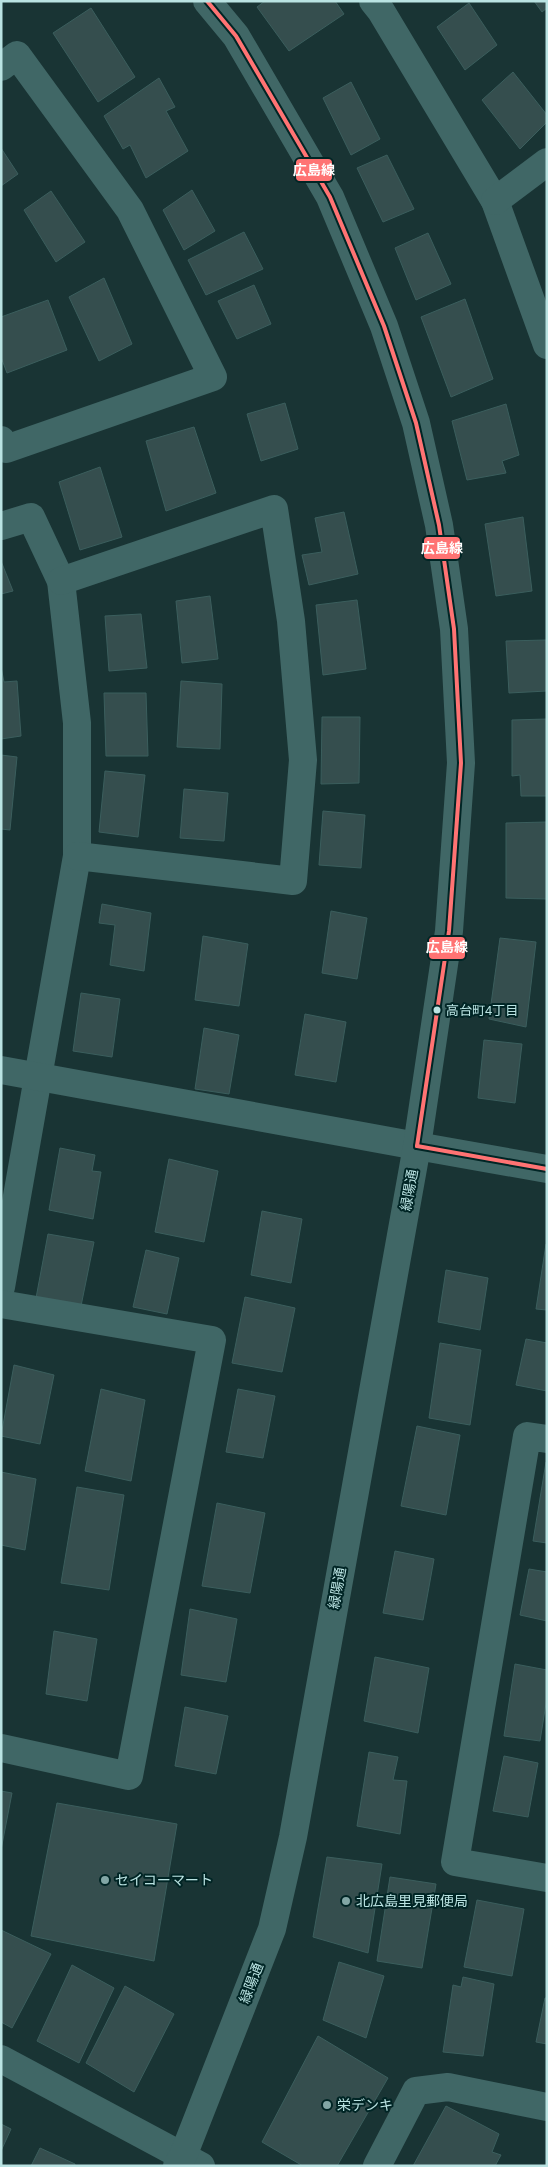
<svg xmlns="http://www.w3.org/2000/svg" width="548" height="2167" font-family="Helvetica,'Noto Sans JP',sans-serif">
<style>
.building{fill:#354e4e;stroke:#3b5e5d}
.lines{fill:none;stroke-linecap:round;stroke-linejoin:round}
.minor{stroke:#406766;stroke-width:28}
.tertiary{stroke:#406766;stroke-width:28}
.bus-1-casing{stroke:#002525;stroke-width:8}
.bus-1{stroke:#ff7373;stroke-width:4}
.bus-dot{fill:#bae3e2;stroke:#002525;stroke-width:2}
.poi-dot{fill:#82a6a5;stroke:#002525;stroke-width:2}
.labels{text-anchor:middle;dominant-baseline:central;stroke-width:4;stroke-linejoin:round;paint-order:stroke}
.bus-label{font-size:13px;fill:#bae3e2;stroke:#002525;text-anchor:start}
.street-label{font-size:14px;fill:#bae3e2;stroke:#002525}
.poi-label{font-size:14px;fill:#bae3e2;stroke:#002525;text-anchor:start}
.line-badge{stroke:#002525;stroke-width:2}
.badge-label{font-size:14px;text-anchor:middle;font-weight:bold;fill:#fff}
</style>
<rect width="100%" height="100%" fill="#193434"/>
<!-- building -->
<g class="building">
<polygon points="265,1 335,1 344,14 289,51 257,7"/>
<polygon points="534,1 547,1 547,8 542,12"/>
<polygon points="469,3 497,45 465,70 437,27"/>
<polygon points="91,8 135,77 98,102 53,33"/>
<polygon points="513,72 547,115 547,122 520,149 482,100"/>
<polygon points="159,78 175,107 166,111 188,151 146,178 130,145 123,149 104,116"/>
<polygon points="351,82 380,139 351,155 323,98"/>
<polygon points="1,148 18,174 1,186"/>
<polygon points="387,155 414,209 383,222 357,168"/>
<polygon points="192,190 215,231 184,250 163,210"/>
<polygon points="51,191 85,242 56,262 24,210"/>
<polygon points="244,232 263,269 206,295 188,260"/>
<polygon points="428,233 451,284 416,300 395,248"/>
<polygon points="104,278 132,344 99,361 69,297"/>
<polygon points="254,285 271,324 237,339 218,301"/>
<polygon points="465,299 493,379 451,397 421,317"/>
<polygon points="48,300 67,350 7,373 1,357 1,317"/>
<polygon points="285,403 298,449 261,461 247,414"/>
<polygon points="506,404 519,455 502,461 506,473 467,480 452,421"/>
<polygon points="194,427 216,493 166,511 146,441"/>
<polygon points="100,467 122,537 80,550 59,482"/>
<polygon points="344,512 358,574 309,585 302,555 322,552 315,518"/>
<polygon points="523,517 532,591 496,596 485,524"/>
<polygon points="1,561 13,591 1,594"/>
<polygon points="210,596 218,659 182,663 176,601"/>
<polygon points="357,600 366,669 323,675 316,605"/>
<polygon points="141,614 147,668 109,671 105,616"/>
<polygon points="546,640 547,691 509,693 506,641"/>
<polygon points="1,667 4,682 17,681 21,736 1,739"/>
<polygon points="181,681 222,684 220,749 177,747"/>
<polygon points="104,693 146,693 148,756 106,756"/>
<polygon points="322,717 360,717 359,783 321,784"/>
<polygon points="547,719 547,796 521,796 520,775 512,776 512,720"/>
<polygon points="1,755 17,757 10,830 1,829"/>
<polygon points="105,771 145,775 138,837 99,832"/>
<polygon points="184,789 228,793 224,841 180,838"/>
<polygon points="323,811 365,815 361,868 319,865"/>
<polygon points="547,822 547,899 506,898 506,823"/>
<polygon points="102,904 151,913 144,971 110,965 115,925 99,923"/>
<polygon points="331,911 367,918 357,979 322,973"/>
<polygon points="203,936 248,944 239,1006 195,1000"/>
<polygon points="500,938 536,942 526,1027 489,1019"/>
<polygon points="81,993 120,999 112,1057 73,1051"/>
<polygon points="305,1014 346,1022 336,1082 295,1075"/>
<polygon points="204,1028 239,1035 229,1094 195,1089"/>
<polygon points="484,1040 522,1044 515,1103 478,1098"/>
<polygon points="60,1148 95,1155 92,1171 101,1172 93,1219 49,1210"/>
<polygon points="169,1159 218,1171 204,1242 155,1232"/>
<polygon points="262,1211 302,1219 291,1283 251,1275"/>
<polygon points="48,1234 94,1242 81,1306 36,1298"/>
<polygon points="546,1244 547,1244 547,1310 536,1309"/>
<polygon points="146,1250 179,1258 167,1314 133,1307"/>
<polygon points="446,1270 488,1278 480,1330 438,1322"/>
<polygon points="245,1297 295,1308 282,1372 232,1363"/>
<polygon points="526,1339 547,1343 547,1391 516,1385"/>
<polygon points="440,1343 481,1350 470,1425 429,1418"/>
<polygon points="14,1365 54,1375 40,1444 1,1436"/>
<polygon points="101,1389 145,1400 131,1481 85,1471"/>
<polygon points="238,1389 275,1396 263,1458 226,1452"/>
<polygon points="417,1426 460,1435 446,1515 401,1506"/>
<polygon points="546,1462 547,1462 547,1543 533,1541"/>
<polygon points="1,1472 36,1479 25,1550 1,1545"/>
<polygon points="77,1487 124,1495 109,1590 61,1583"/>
<polygon points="217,1503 265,1513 250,1593 202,1586"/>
<polygon points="395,1551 434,1559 423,1620 383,1613"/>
<polygon points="529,1569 547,1572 547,1621 520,1615"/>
<polygon points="190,1609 237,1619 226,1682 181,1675"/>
<polygon points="54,1631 97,1639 87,1701 46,1694"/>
<polygon points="375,1657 429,1668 418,1733 364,1721"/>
<polygon points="515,1664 547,1670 547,1697 540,1741 504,1736"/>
<polygon points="185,1707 228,1716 216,1774 175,1766"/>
<polygon points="369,1752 398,1757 393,1780 407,1781 400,1834 357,1826"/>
<polygon points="504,1756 538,1763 528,1817 493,1811"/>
<polygon points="1,1791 12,1793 1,1850"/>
<polygon points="57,1803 177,1824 154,1961 31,1936"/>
<polygon points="327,1857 382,1864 368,1953 313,1937"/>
<polygon points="390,1877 436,1884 422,1968 377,1961"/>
<polygon points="477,1900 524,1909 512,1976 464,1967"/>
<polygon points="1,1930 51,1954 12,2028 1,2022"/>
<polygon points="339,1962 384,1976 366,2038 323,2020"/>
<polygon points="72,1965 114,1988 79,2063 37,2041"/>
<polygon points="463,1977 494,1984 483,2056 443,2052 453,1985 461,1987"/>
<polygon points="125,1986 174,2014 134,2092 86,2063"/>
<polygon points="545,1998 547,1998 547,2044 536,2042"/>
<polygon points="318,2036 388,2078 337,2166 303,2166 262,2142"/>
<polygon points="446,2106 499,2134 492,2152 501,2155 495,2166 413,2166"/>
<polygon points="1,2124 11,2129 1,2151"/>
<polygon points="40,2148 75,2164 75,2166 31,2166"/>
</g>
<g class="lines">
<!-- minor -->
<g class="minor">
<polyline points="373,1 381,11 495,201 547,345"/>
<polyline points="1,67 17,55 130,210 213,377 6,449 1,440"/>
<polyline points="495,201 547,162"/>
<polyline points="1,526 31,517 61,581 77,723 77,856 1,1287"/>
<polyline points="61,581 274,509 291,621 303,760 293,881 77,856"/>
<polyline points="1,1070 417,1146"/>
<polyline points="1,1304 212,1340 129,1776 1,1748"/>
<polyline points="547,1439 527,1436 455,1862 547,1878"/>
<polyline points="1,2059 201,2166"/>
<polyline points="377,2166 416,2091 448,2087 547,2107"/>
</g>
<!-- tertiary -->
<g class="tertiary">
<polyline points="417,1146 547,1169"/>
<polyline points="177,2166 183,2156 272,1929 293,1837 417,1146 449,931 461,763 454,629 439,525 416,423 384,326 330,197 236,36 207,1"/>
</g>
<!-- bus-1 casing -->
<g class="bus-1-casing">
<g id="bus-1">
<polyline points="207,1 236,36 330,197 384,326 416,423 439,525 454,629 461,763 449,931 417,1146"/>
<polyline points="417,1146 547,1169"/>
</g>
</g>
<!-- bus-1 -->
<use href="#bus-1" class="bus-1"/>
</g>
<!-- markers -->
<circle class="bus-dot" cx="437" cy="1010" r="4.5"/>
<g class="poi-dot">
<circle cx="105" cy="1880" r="5"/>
<circle cx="346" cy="1901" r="5"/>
<circle cx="327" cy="2105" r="5"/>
</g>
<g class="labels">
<!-- bus labels -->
<g class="bus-label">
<text x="446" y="1010">高台町4丁目</text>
</g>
<!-- street labels -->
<g class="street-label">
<text transform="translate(409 1190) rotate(-80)">緑陽通</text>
<text transform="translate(337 1588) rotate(-80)">緑陽通</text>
<text transform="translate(251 1983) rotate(-69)">緑陽通</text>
</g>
<!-- poi labels -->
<g class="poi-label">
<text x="115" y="1880">セイコーマート</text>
<text x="356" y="1901">北広島里見郵便局</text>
<text x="337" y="2105">栄デンキ</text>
</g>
</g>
<g class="line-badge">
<rect x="295" y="158" width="38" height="24" rx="5" fill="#ff7373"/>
<rect x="423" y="536" width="38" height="24" rx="5" fill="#ff7373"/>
<rect x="428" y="936" width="38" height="24" rx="5" fill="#ff7373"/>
</g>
<g class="badge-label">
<text x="314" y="175">広島線</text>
<text x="442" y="553">広島線</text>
<text x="447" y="952">広島線</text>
</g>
<!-- border -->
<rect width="548" height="2167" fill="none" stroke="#bae3e2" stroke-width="5"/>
</svg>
